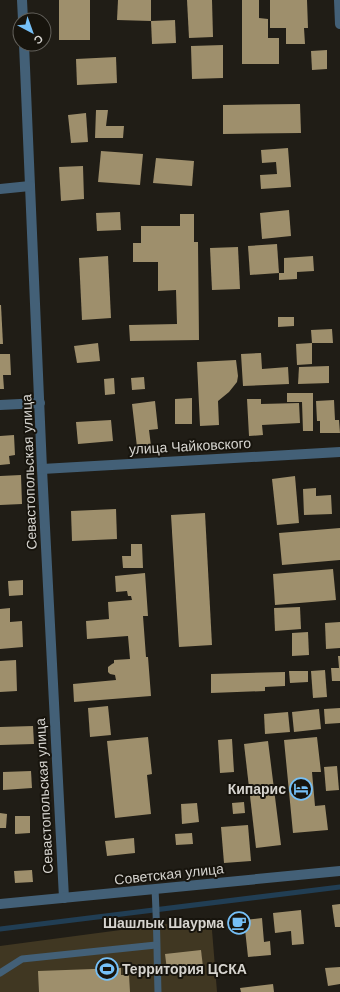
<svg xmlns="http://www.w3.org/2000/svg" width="340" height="992" font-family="Arial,sans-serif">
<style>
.green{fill:#403722}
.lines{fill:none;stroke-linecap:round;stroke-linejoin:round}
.stream{stroke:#213e54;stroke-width:5}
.building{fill:#9e8f6c}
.service{stroke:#436077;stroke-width:7}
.minor{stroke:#436077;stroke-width:10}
.tertiary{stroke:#436077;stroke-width:10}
.labels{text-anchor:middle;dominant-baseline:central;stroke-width:4;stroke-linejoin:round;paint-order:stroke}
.street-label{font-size:14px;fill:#d6d4cf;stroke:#17140d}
.poi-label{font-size:14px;font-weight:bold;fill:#d6d4cf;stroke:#17140d;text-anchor:end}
</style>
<rect width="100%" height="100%" fill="#201d16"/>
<!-- green -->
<polygon class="green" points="211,918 217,992 0,992 0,946"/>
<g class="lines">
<!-- stream -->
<polyline class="stream" points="0,929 340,887"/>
</g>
<!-- building -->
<g class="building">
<rect x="59" y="0" width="31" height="40"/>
<polygon points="118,0 151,0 151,21 117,20"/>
<polygon points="187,0 212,0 213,37 189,38"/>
<polygon points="242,0 259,0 259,18 268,19 268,38 279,38 279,64 242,64"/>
<polygon points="270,0 307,0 308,28 304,28 305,44 286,44 286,28 270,28"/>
<polygon points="175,20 176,43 152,44 151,21"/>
<polygon points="223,45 223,78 192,79 191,46"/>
<polygon points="327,50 327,69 312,70 311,51"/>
<polygon points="116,57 117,83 77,85 76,59"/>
<polygon points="300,104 301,133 223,134 223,105"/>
<polygon points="96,110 108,110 106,126 124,126 123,138 95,138"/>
<polygon points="86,113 88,142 71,143 68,115"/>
<polygon points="288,148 291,187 261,189 260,175 277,174 276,162 262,163 261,150"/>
<polygon points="101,151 143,154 140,185 98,182"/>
<polygon points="156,158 194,161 192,186 153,183"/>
<polygon points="83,166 84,199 61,201 59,167"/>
<polygon points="289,210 291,236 262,239 260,213"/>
<polygon points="120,212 121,230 97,231 96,213"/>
<polygon points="180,214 194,214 194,242 198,242 199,340 130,341 129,325 177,324 176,290 158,291 158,262 133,262 133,243 141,243 141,226 180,226"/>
<polygon points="277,244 279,273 250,275 248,246"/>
<polygon points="238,247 240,289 212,290 210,248"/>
<polygon points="108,256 111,318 82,320 79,258"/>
<polygon points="313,256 314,271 297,272 297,279 279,280 279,273 284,273 284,258"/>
<polygon points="0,305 1,305 3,344 0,344"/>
<polygon points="278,317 294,317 294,326 278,327"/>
<polygon points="332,329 333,343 312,343 312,364 297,365 296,344 312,343 311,330"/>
<polygon points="98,343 100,361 77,363 74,346"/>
<polygon points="261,353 262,369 288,367 289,384 243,386 241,354"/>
<polygon points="0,354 10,354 11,375 3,375 4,389 0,389"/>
<polygon points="236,360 238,376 237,382 229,392 218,401 219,425 200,426 197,362"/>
<polygon points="329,366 329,383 298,384 299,367"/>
<polygon points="144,377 145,389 132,390 131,378"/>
<polygon points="114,378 115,394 105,395 104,379"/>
<polygon points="287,393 313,393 313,431 303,431 302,402 287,402"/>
<polygon points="192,398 192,424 175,424 175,399"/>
<polygon points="247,399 261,399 261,404 299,403 300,423 262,425 263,435 249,436"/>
<polygon points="334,400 335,420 339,420 340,433 320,433 320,421 317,421 316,401"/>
<polygon points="155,401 158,429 149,430 151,446 137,447 132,404"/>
<polygon points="111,420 113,441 78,444 76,422"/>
<polygon points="14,435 15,455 9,456 10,464 0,465 0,436"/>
<polygon points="21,475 22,504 0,505 0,476"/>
<polygon points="295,476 299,523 277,525 272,479"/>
<polygon points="316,488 316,496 331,495 332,514 304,515 303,489"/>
<polygon points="116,509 117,539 72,541 71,511"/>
<polygon points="205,513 212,645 179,647 171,515"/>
<polygon points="340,528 340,560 282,565 279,533"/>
<polygon points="131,544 142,544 143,568 123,568 122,556 131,556"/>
<polygon points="333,569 336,600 275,605 273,574"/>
<polygon points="145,573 148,616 143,616 146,657 148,657 151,696 74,702 73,684 116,680 115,675 110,674 108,672 108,667 112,664 114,663 114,660 130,659 128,636 87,639 86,621 109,619 108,602 132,600 131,596 128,596 127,591 116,592 115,576"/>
<polygon points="23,580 23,595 9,596 8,581"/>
<polygon points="300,607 301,629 275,631 274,608"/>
<polygon points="10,608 10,622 22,621 23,647 0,649 0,609"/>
<polygon points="340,622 340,648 326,649 325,623"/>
<polygon points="308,632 309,655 292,656 292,633"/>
<polygon points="338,656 340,656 340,681 332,681 331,668 339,668"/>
<polygon points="16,660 17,691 0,692 0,661"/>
<polygon points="325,670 327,697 313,698 311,671"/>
<polygon points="289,671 308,671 308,682 290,683"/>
<polygon points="285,672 285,686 265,687 265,691 211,693 211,674"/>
<polygon points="108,706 111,735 90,737 88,708"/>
<polygon points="340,708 340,723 325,724 324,709"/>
<polygon points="319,709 321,729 294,732 292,712"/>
<polygon points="288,712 290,732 265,734 264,714"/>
<polygon points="33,726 34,744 0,745 0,727"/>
<polygon points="148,737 152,774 147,775 151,814 115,818 107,741"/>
<polygon points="317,737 321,772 312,772 315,806 325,805 328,830 293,833 284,740"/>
<polygon points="232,739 234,772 220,773 218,740"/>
<polygon points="268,741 281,845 256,848 244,744"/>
<polygon points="337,766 339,790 326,791 324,767"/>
<polygon points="31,771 32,788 3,790 3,772"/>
<polygon points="244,802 245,813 233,814 232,803"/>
<polygon points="197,803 199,822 182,824 181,804"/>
<polygon points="0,813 7,814 6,828 0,828"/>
<polygon points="15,816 30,816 30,833 15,834"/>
<polygon points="248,825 251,861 224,863 221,827"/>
<polygon points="192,833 193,844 176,845 175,834"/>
<polygon points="134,838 135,853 107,856 105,841"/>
<polygon points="32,870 33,882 15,883 14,871"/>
<polygon points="340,904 340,927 335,927 332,905"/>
<polygon points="301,910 304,944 292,945 291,931 275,933 273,913"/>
<polygon points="262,918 264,942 270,941 271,955 248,957 244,920"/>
<polygon points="201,950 203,967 167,970 165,954"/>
<polygon points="340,967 340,984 328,986 325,968"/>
<polygon points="121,968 121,975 129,975 130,992 39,992 38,971"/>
<polygon points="273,984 274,992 241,992 240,988"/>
</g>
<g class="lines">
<!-- service -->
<g class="service">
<path d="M 155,889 C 157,924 157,958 158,992"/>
<polyline points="0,973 22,959 156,945"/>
</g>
<!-- minor -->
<g class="minor">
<polyline points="22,0 23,20"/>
<polyline points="24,44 42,469 64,898"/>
<polyline points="0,189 30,186"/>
<polyline points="0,405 40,403"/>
<polyline points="42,469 340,452"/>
</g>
<!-- tertiary -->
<g class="tertiary">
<polyline points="339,0 340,24"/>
<polyline points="0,904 340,871"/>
</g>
</g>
<!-- icons -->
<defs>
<g id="hotel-ring" transform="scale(1.15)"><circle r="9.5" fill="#17140d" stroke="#76c0f7" stroke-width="1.5"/><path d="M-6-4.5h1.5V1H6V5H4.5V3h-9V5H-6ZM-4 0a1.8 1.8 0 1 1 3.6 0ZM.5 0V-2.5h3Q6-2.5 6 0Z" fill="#76c0f7"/></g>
<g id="cafe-ring" transform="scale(1.15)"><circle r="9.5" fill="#17140d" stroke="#76c0f7" stroke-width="1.5"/><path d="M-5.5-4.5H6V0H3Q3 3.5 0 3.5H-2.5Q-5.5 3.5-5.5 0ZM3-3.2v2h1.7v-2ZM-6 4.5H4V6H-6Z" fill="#76c0f7"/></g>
<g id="stadium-ring" transform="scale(1.15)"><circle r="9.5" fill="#17140d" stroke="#76c0f7" stroke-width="1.5"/><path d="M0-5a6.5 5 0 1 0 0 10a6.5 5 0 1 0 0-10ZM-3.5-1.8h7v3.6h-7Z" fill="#76c0f7"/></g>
</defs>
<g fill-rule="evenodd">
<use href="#hotel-ring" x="301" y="789"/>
<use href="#cafe-ring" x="239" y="923"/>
<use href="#stadium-ring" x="107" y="969"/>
</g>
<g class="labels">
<!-- street labels -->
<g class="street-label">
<text transform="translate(190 446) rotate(-3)">улица Чайковского</text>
<text transform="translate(29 472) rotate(-92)">Севастопольская улица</text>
<text transform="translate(44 796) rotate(-93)">Севастопольская улица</text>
<text transform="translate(169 874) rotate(-6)">Советская улица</text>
</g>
<!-- poi labels -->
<g class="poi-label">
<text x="286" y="789">Кипарис</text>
<text x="224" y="923">Шашлык Шаурма</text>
<text x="122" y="969" text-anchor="start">Территория ЦСКА</text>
</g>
</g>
<!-- north arrow -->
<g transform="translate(32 32) rotate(139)"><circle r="19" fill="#17140d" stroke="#63615b"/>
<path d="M0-3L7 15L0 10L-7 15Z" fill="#76c0f7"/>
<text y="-6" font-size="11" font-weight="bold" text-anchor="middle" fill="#d6d4cf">С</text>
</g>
</svg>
